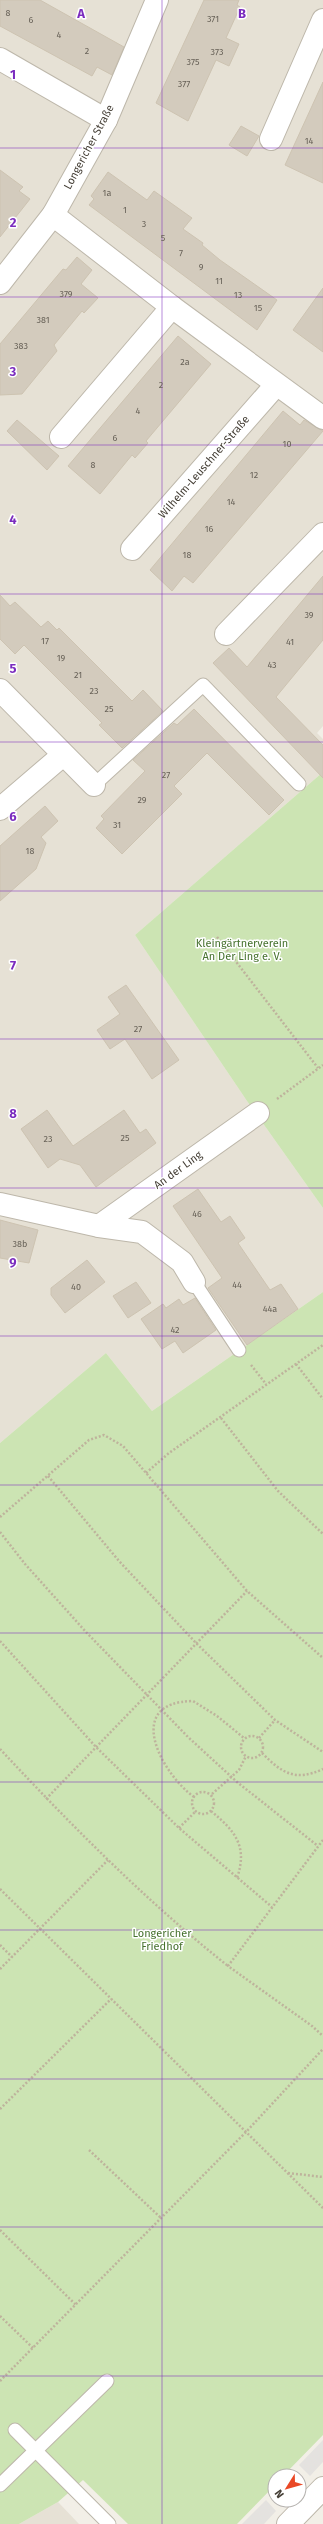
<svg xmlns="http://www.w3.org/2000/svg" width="323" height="2524" font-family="'Fira Sans',sans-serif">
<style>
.residential{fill:#e6e1d5}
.green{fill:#cce4b3}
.parking{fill:#e4e2df}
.building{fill:#d3cbbd;stroke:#cdc3b1}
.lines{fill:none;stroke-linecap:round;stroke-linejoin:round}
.service-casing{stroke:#bdb7aa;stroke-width:15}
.minor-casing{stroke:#bdb7aa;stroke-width:24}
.tertiary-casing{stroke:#bdb7aa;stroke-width:24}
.path{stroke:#beb39c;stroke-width:2.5;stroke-dasharray:2 2;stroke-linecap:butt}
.service{stroke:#fff;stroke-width:13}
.minor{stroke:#fff;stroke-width:22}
.tertiary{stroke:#fff;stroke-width:22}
.grid{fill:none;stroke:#7b2cbf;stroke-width:1;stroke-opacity:0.55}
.labels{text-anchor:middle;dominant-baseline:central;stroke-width:3;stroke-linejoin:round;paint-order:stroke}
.number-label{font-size:9px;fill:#686258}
.street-label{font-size:11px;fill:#453f36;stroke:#fff}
.park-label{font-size:11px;fill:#46722e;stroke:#fff}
.grid-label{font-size:13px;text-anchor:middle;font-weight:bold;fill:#7b2cbf;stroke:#fff;stroke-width:3;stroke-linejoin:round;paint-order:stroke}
</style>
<rect width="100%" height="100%" fill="#f2efe7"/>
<!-- residential -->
<g class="residential">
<polygon points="0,0 323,0 323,726 317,733 323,739 323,772 135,935 247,1101 323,1208 323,1292 152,1411 106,1353 0,1443"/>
<polygon points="58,2502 79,2524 19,2524"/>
</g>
<!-- green -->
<g class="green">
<polygon points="323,772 323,1208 247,1101 135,935"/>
<polygon points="323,1292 323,2435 283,2476 275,2476 275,2485 237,2524 128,2524 83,2480 58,2502 19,2524 0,2524 0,1443 106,1353 152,1411"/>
</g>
<!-- parking -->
<g class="parking">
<polygon points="323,2440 323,2462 310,2476 299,2465"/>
<polygon points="266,2500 276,2511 264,2524 242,2524"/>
</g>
<!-- building -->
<g class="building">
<polygon points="0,0 40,0 124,47 112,75 97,67 92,76 0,26"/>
<polygon points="204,0 239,0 237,5 240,7 226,38 239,44 229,66 216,60 188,121 156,103"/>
<polygon points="323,82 323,183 285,165"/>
<polygon points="241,126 259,136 247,156 229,145"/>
<polygon points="0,170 23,187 19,191 30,199 0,237"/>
<polygon points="108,172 147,200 154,191 192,218 183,229 203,243 202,245 220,260 277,300 257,330 89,205 94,199 91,196"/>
<polygon points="77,257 92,270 81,284 98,298 84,313 82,311 54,345 57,351 22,394 0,395 0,344 63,269 66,270"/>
<polygon points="323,288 323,352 293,330"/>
<polygon points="178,336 211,364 146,441 148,443 135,458 132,455 100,494 68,466"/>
<polygon points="283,411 300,425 304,420 323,431 193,583 184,576 172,591 150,570"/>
<polygon points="17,420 59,456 47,470 7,431"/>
<polygon points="323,576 323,640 276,697 323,745 323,778 213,663 229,648 247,667"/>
<polygon points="0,595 10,606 15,602 41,627 48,621 57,630 59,628 132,701 143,690 163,711 122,748 99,725 102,723 24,645 15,654 0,639"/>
<polygon points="194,709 284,800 269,815 207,753 174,786 182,794 122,854 96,828 104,819 101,816 145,771 133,760 174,723 177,725"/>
<polygon points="45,806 58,821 41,837 46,843 36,869 0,901 0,846"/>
<polygon points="126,985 179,1060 152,1079 125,1039 110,1049 97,1030 120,1014 108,997"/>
<polygon points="47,1110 73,1146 124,1110 140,1133 146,1129 156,1143 96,1187 80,1165 60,1159 48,1168 21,1129"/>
<polygon points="198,1189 221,1222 230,1216 245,1238 238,1243 270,1290 281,1284 298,1309 247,1345 208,1288 222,1278 173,1206"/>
<polygon points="0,1220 38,1230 29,1263 0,1258"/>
<polygon points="87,1260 105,1282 65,1313 51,1295 51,1288"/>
<polygon points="136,1282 151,1303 128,1318 113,1296"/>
<polygon points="195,1298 216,1330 183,1353 175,1341 162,1349 141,1319 163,1304 166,1308 179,1299 183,1305"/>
</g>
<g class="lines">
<!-- service casing -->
<g class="service-casing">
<g id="service">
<polyline points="94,785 203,685 299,784"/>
<polyline points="194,1282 239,1350"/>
<polyline points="15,2430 109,2524"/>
<polyline points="0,2485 107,2381"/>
</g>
</g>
<!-- minor casing -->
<g class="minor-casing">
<g id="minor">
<polyline points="0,59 106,120"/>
<polyline points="271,139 323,20"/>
<polyline points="53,215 172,307 323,418"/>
<polyline points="0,283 53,215 106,120 157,0"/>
<polyline points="61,437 172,307"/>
<polyline points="132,549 276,385"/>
<polyline points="226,634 323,534"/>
<polyline points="0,690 94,785"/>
<polyline points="0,809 63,755"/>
<polyline points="0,1204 99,1226 142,1232 182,1262 194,1282"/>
<polyline points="99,1226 258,1113"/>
</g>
</g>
<!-- tertiary casing -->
<g class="tertiary-casing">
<polyline id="tertiary" points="288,2524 323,2488"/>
</g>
<!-- path -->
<g class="path">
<polyline points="217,937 318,1068"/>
<polyline points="277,1099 323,1065"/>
<polyline points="296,1364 323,1399"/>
<polyline points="251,1365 266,1384"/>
<polyline points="221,1418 278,1491 323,1534"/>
<polyline points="146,1473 169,1453 323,1345"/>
<polyline points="48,1476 119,1561 196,1643 275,1720 323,1752"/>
<polyline points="0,1517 89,1440 104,1435 123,1446 247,1591 323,1658"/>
<polyline points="0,1532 25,1564 86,1632 188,1737 237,1782 318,1846"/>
<polyline points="0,1641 96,1747 179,1828 272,1907"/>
<circle cx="252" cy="1747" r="11"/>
<polyline points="259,1738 275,1720"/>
<path d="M 0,1749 C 72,1826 146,1901 228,1966"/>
<path d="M 262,1753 C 282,1773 295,1782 323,1769"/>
<circle cx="203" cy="1803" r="11"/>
<polyline points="212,1794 239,1770 246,1756"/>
<path d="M 194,1797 C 161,1773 123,1702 193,1701 L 217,1716 L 244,1738"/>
<polyline points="46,1799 247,1591"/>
<path d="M 211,1811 C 235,1831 248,1846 237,1878"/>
<polyline points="179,1828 196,1811"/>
<polyline points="323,1840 228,1966 312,2026 323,2036"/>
<polyline points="0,1889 323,2208"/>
<polyline points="0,1945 12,1957"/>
<polyline points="0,1969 108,1860"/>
<polyline points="0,2109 111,1999"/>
<polyline points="89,2150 161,2218"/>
<polyline points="288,2173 323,2177"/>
<polyline points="0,2230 76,2305"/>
<polyline points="0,2316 33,2348"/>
<polyline points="0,2381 246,2132 323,2049"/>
</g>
<!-- service -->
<use href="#service" class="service"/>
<!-- minor -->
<use href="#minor" class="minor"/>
<!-- tertiary -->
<use href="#tertiary" class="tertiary"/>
</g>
<!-- grid -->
<path class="grid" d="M 162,0 L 162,2524M 0,148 L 323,148M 0,297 L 323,297M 0,445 L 323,445M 0,594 L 323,594M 0,742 L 323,742M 0,891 L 323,891M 0,1039 L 323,1039M 0,1188 L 323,1188M 0,1336 L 323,1336M 0,1485 L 323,1485M 0,1633 L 323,1633M 0,1782 L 323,1782M 0,1930 L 323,1930M 0,2079 L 323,2079M 0,2227 L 323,2227M 0,2376 L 323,2376"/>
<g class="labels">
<!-- number labels -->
<g class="number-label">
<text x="8" y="13">8</text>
<text x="213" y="19">371</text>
<text x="31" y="20">6</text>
<text x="59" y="35">4</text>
<text x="87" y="51">2</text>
<text x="217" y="52">373</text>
<text x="193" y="62">375</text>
<text x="184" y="84">377</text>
<text x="309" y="141">14</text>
<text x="107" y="193">1a</text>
<text x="125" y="210">1</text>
<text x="144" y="224">3</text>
<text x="163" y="238">5</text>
<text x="181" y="253">7</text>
<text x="201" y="267">9</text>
<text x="219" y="281">11</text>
<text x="66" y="294">379</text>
<text x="238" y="295">13</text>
<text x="258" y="308">15</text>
<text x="43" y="320">381</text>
<text x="21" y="346">383</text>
<text x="185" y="362">2a</text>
<text x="161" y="385">2</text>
<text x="138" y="411">4</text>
<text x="115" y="438">6</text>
<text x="287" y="444">10</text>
<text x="93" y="465">8</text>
<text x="254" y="475">12</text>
<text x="231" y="502">14</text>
<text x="209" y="529">16</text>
<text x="187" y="555">18</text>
<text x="309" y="615">39</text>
<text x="45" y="641">17</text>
<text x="290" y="642">41</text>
<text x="61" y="658">19</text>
<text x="272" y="665">43</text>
<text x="78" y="675">21</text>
<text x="94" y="691">23</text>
<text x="109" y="709">25</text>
<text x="166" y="775">27</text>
<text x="142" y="800">29</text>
<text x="117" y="825">31</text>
<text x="30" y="851">18</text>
<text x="138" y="1029">27</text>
<text x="125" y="1138">25</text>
<text x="48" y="1139">23</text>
<text x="197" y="1214">46</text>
<text x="20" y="1244">38b</text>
<text x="237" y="1285">44</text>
<text x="76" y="1287">40</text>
<text x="270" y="1309">44a</text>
<text x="175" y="1330">42</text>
</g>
<!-- street labels -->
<g class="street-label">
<text transform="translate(89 147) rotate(-62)">Longericher Straße</text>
<text transform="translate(204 467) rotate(-49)">Wilhelm-Leuschner-Straße</text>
<text transform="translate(178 1170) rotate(-36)">An der Ling</text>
</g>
<!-- park labels -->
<g class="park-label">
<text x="242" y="943">Kleingärtnerverein<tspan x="242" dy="13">An Der Ling e. V.</tspan></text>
<text x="162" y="1933">Longericher<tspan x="162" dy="13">Friedhof</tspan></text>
</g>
</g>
<g class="grid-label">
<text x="81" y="18">A</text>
<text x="242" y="18">B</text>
<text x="13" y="79">1</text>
<text x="13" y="227">2</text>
<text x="13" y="376">3</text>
<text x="13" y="524">4</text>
<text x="13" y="673">5</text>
<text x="13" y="821">6</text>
<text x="13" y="970">7</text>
<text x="13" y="1118">8</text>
<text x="13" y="1267">9</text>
</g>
<!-- north arrow -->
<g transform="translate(287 2488) rotate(233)"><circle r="19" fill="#ffffff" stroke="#b5b2af"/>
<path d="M0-3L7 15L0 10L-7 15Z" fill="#ea4826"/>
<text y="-6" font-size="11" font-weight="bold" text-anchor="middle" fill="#453f36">N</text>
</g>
</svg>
